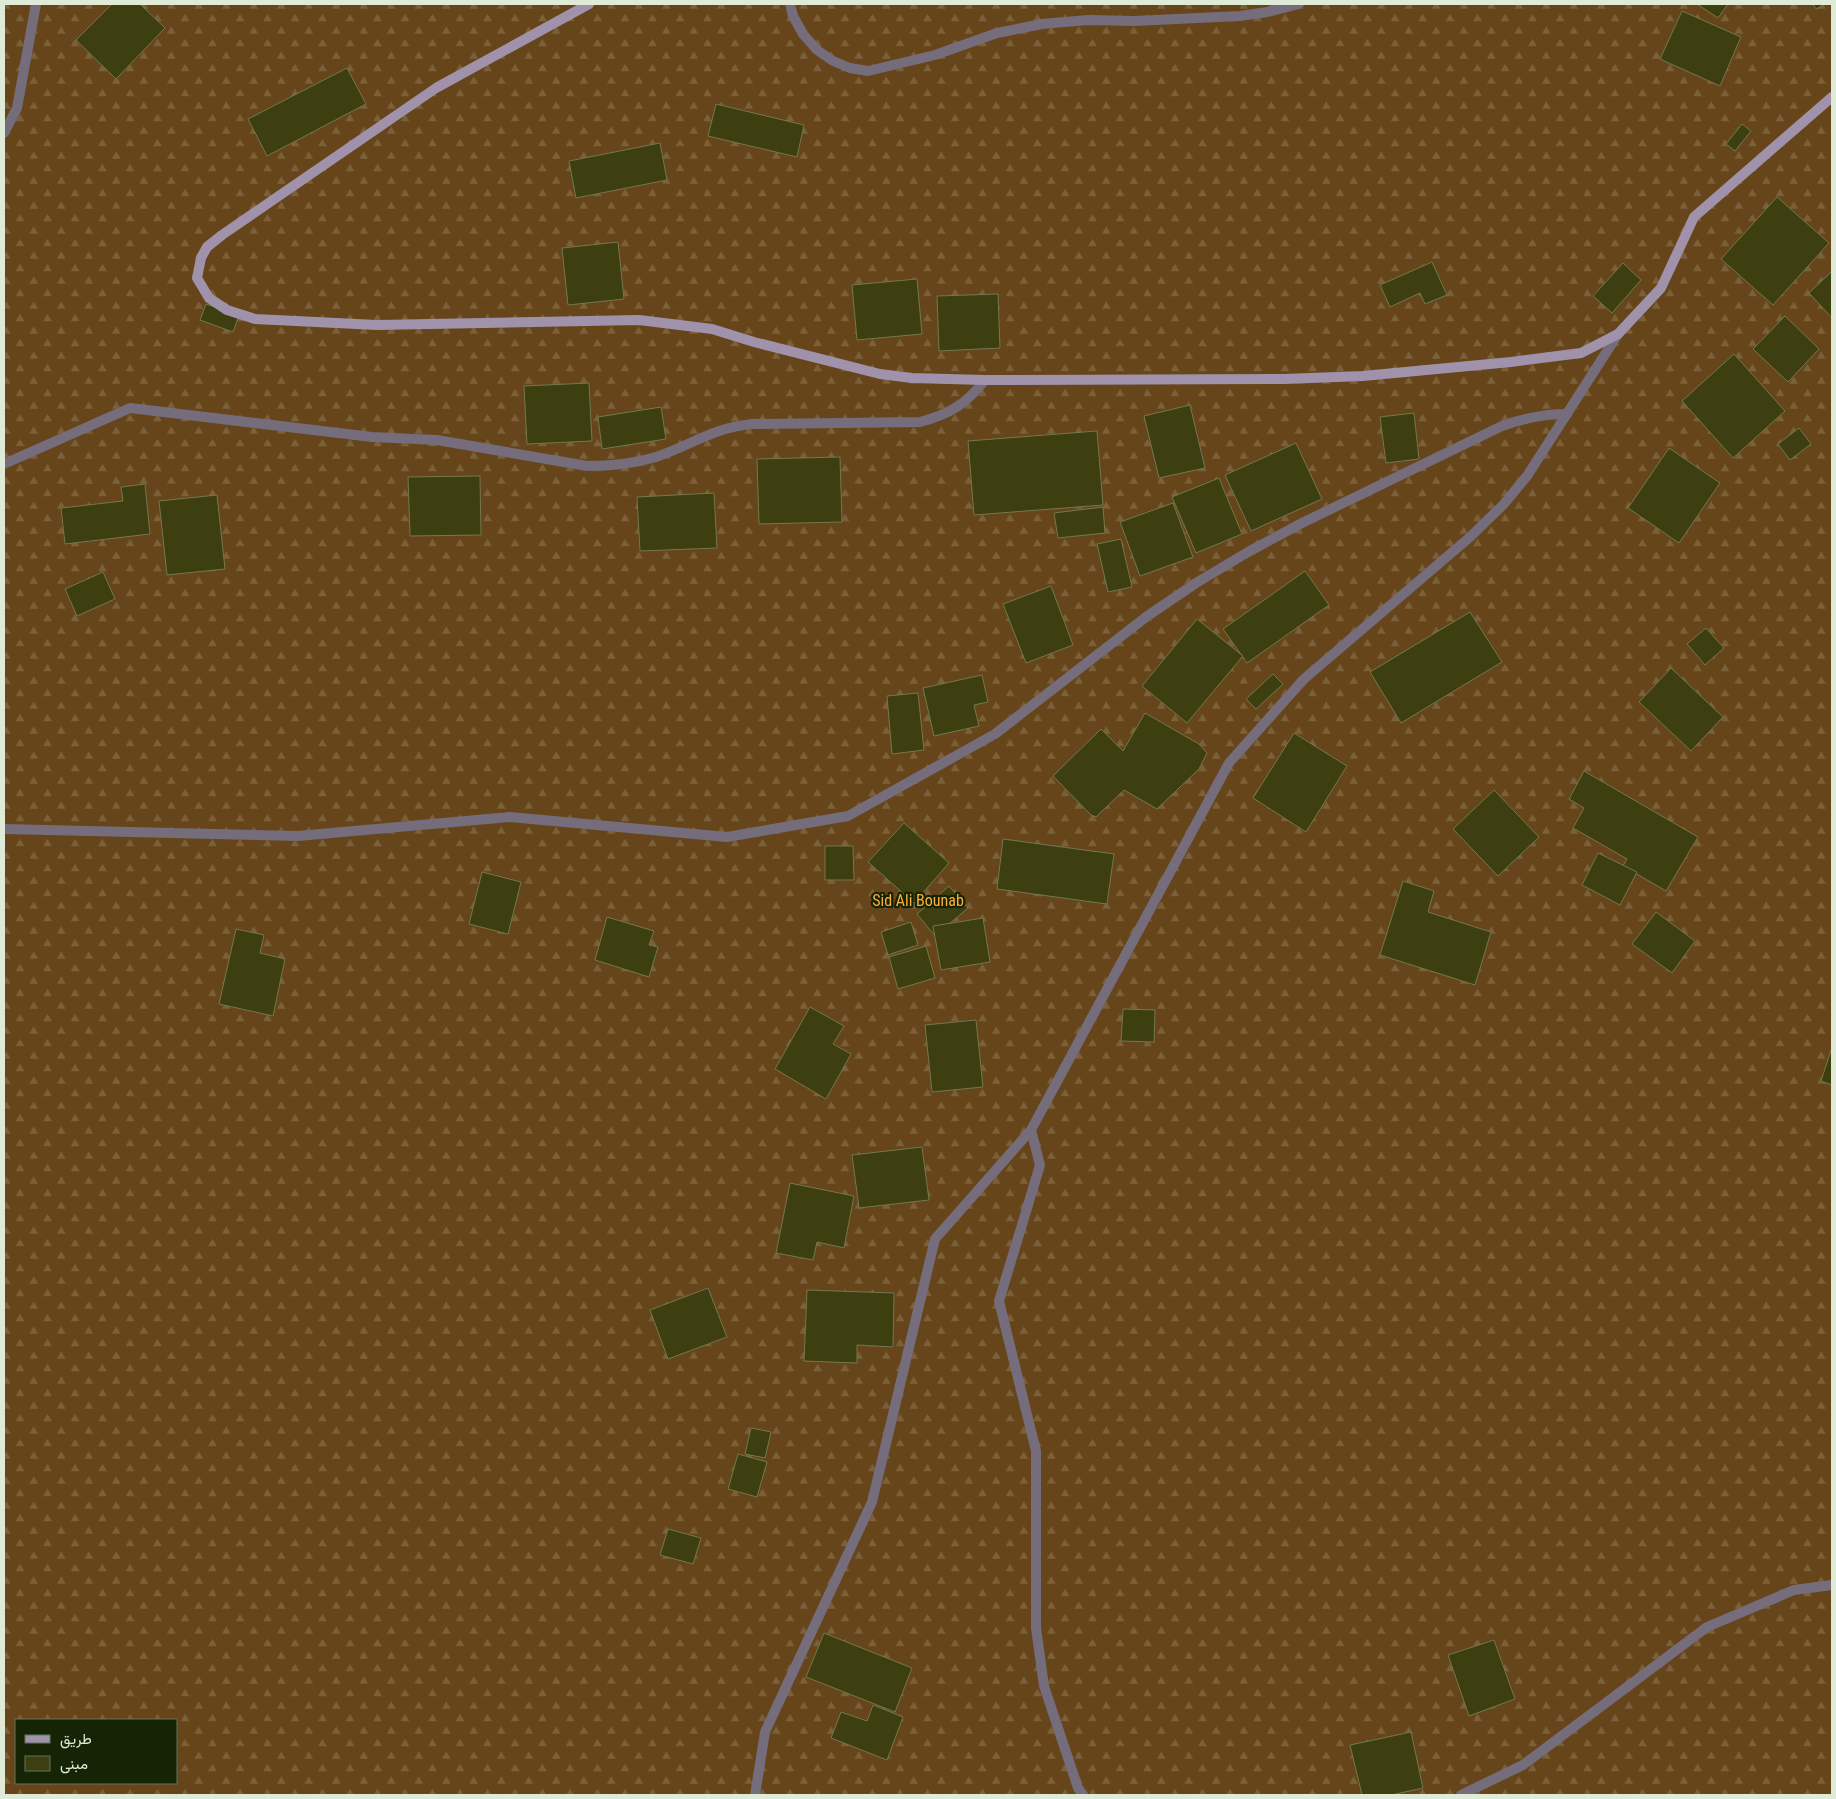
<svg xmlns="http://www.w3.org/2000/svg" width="1836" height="1799" font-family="'Roboto Condensed',Vazirmatn,sans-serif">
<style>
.forest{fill:url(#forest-firs);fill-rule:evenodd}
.building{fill:#3d3f11;stroke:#75784f}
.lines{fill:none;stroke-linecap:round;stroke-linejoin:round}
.minor{stroke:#756c7c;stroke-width:10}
.secondary{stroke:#a192ab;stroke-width:10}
.labels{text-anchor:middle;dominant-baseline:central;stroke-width:4.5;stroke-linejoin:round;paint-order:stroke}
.park-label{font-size:16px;fill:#ffaf3c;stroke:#142404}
</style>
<defs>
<pattern id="forest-firs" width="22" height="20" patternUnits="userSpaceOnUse" patternTransform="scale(1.25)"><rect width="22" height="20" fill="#654519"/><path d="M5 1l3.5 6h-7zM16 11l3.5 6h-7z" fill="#7b603a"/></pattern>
</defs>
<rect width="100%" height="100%" fill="#1e2e0d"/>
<!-- forest -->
<path class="forest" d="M 4,4 L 1832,4 L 1832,1795 L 4,1795 ZM 16,1720 L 176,1720 L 176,1783 L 16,1783 Z"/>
<!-- building -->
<g class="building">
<polygon points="112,4 140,4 165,28 116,79 76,40"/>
<polygon points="1697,4 1728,4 1718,18"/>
<polygon points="1813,4 1825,4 1816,9"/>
<polygon points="1682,11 1741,37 1720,86 1660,59"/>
<polygon points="347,68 366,104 267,156 248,119"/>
<polygon points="716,104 804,125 797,157 708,136"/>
<polygon points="1742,124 1751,131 1735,151 1726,144"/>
<polygon points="660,143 667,180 576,198 569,161"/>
<polygon points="1777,197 1829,243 1773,305 1721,259"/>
<polygon points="618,242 624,299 568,305 562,248"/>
<polygon points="1432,262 1447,295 1425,304 1420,293 1390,307 1380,285"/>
<polygon points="1623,263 1641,280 1612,313 1593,296"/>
<polygon points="1831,272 1832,274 1832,318 1809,293"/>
<polygon points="917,279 922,334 857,340 852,285"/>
<polygon points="998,294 1000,348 939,351 937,296"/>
<polygon points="206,304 239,315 233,332 200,320"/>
<polygon points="1785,316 1819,349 1788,382 1753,349"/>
<polygon points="1734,354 1785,411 1733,458 1682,401"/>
<polygon points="589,383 592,441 527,444 524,386"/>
<polygon points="1190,405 1205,468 1159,478 1144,416"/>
<polygon points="661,407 666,439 602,449 598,417"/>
<polygon points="1414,413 1419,459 1386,463 1380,417"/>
<polygon points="1799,428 1811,444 1790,460 1778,444"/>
<polygon points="1097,431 1103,505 974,515 968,441"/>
<polygon points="1296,443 1322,499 1251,531 1225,475"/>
<polygon points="1669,448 1720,483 1679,543 1628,508"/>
<polygon points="840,457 842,522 759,524 757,459"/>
<polygon points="480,476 481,535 410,536 408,477"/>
<polygon points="1219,478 1242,534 1196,553 1172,497"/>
<polygon points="145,484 150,534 65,544 61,508 123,501 121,487"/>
<polygon points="714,493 717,548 640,551 637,497"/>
<polygon points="217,495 225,569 167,575 159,501"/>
<polygon points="1173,503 1193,557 1140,576 1120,522"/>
<polygon points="1103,507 1105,533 1058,538 1054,513"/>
<polygon points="1121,539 1132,587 1108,592 1097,544"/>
<polygon points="1305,571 1329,605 1247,663 1223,629"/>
<polygon points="103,572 115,599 77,616 65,589"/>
<polygon points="1051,586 1073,645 1026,663 1003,604"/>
<polygon points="1470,612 1502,662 1401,723 1370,672"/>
<polygon points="1197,619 1243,656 1187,723 1142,686"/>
<polygon points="1706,628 1724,648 1705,665 1687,644"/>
<polygon points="1671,668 1723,717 1691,751 1639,702"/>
<polygon points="1273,674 1283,684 1256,709 1246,699"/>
<polygon points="982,675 988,702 974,705 979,726 934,736 923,688"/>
<polygon points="918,693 924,750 892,754 887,696"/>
<polygon points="1145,713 1199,744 1207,753 1199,769 1157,809 1124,790 1096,817 1091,815 1053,776 1101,729 1123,751"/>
<polygon points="1294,733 1347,766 1306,832 1253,798"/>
<polygon points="1584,771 1698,837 1666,891 1623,866 1627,859 1573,828 1584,808 1569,799"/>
<polygon points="1494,790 1539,837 1498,876 1453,829"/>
<polygon points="904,823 949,863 914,903 868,862"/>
<polygon points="1003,839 1114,854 1107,904 997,889"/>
<polygon points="825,846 853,846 854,880 825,880"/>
<polygon points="1598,853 1637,872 1620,905 1582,885"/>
<polygon points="482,872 521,882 508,934 469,924"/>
<polygon points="1403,881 1434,891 1428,912 1491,932 1475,985 1380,955"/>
<polygon points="949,886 968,908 935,936 917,914"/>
<polygon points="1656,912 1695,941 1672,973 1632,944"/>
<polygon points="607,917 654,931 649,945 658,947 649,977 595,960"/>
<polygon points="983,918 990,962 941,970 933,926"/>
<polygon points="911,922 918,945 888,955 881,932"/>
<polygon points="236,929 264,935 260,953 285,959 273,1016 219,1004"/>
<polygon points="926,946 935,978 898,989 889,957"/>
<polygon points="810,1007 844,1026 833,1044 851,1054 826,1099 775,1069"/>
<polygon points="1123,1009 1155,1010 1154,1042 1121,1041"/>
<polygon points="976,1020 983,1087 932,1092 925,1025"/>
<polygon points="1832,1047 1832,1085 1821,1081"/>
<polygon points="922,1147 929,1200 859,1208 852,1155"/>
<polygon points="790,1183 854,1196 844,1248 817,1242 813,1260 776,1253"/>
<polygon points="708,1288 727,1337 668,1359 650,1310"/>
<polygon points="807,1290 894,1293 893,1347 857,1345 857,1363 804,1361"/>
<polygon points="751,1428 771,1432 765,1458 745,1454"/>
<polygon points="738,1454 767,1462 757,1497 728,1489"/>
<polygon points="668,1529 701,1538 693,1564 660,1555"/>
<polygon points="824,1633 912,1668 895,1712 806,1677"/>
<polygon points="1494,1640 1515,1699 1469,1716 1448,1655"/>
<polygon points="873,1705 903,1717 887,1760 831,1738 841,1712 867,1721"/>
<polygon points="1411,1732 1423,1788 1391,1795 1362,1795 1350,1745"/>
</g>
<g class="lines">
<!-- minor -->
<g class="minor">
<polyline points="790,4 793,16 803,34 817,50 833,61 850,68 868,71 935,55 997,33 1042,24 1088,20 1135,21 1240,16 1267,12 1299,4"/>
<polyline points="4,133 17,108 36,4"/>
<path d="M 4,464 L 130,408 L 372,437 L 437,440 L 587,466 C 611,466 633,464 656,457 C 692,445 712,428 752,424 L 920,422 C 950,414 966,404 985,380"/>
<path d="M 4,829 L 298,836 L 510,817 L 727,837 L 848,816 L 995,734 L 1146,617 L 1196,583 L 1248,552 L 1302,523 L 1502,426 C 1524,418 1544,414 1567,414"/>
<polyline points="1031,1130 1040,1165 999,1301 1036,1451 1036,1628 1044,1686 1078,1788 1083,1795"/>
<polyline points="755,1795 765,1732 872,1502 935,1239 1031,1130 1229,763 1304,679 1470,537 1503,505 1527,476 1618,334"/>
<polyline points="1461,1795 1523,1765 1707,1627 1794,1590 1832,1585"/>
</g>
<!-- secondary -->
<polyline class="secondary" points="589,4 436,88 222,235 207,247 201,258 197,278 209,298 227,310 255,319 377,325 639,320 712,329 754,342 880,374 912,378 985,380 1284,379 1363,376 1511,362 1581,353 1618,334 1661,288 1694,217 1832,97"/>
</g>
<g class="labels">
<!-- park labels -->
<g class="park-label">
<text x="918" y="900">Sid Ali Bounab</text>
</g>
</g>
<!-- border -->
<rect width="1836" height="1799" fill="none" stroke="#dfebd7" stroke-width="10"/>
<!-- legend -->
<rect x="15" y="1719" width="162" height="65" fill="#142404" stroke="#657458"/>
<rect x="25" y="1735" width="25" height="8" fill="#a192ab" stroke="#657458"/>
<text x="60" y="1744" font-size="15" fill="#dfebd7">طريق</text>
<rect x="25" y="1756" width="25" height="15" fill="#3d3f11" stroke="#657458"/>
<text x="60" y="1769" font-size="15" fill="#dfebd7">مبنى</text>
</svg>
